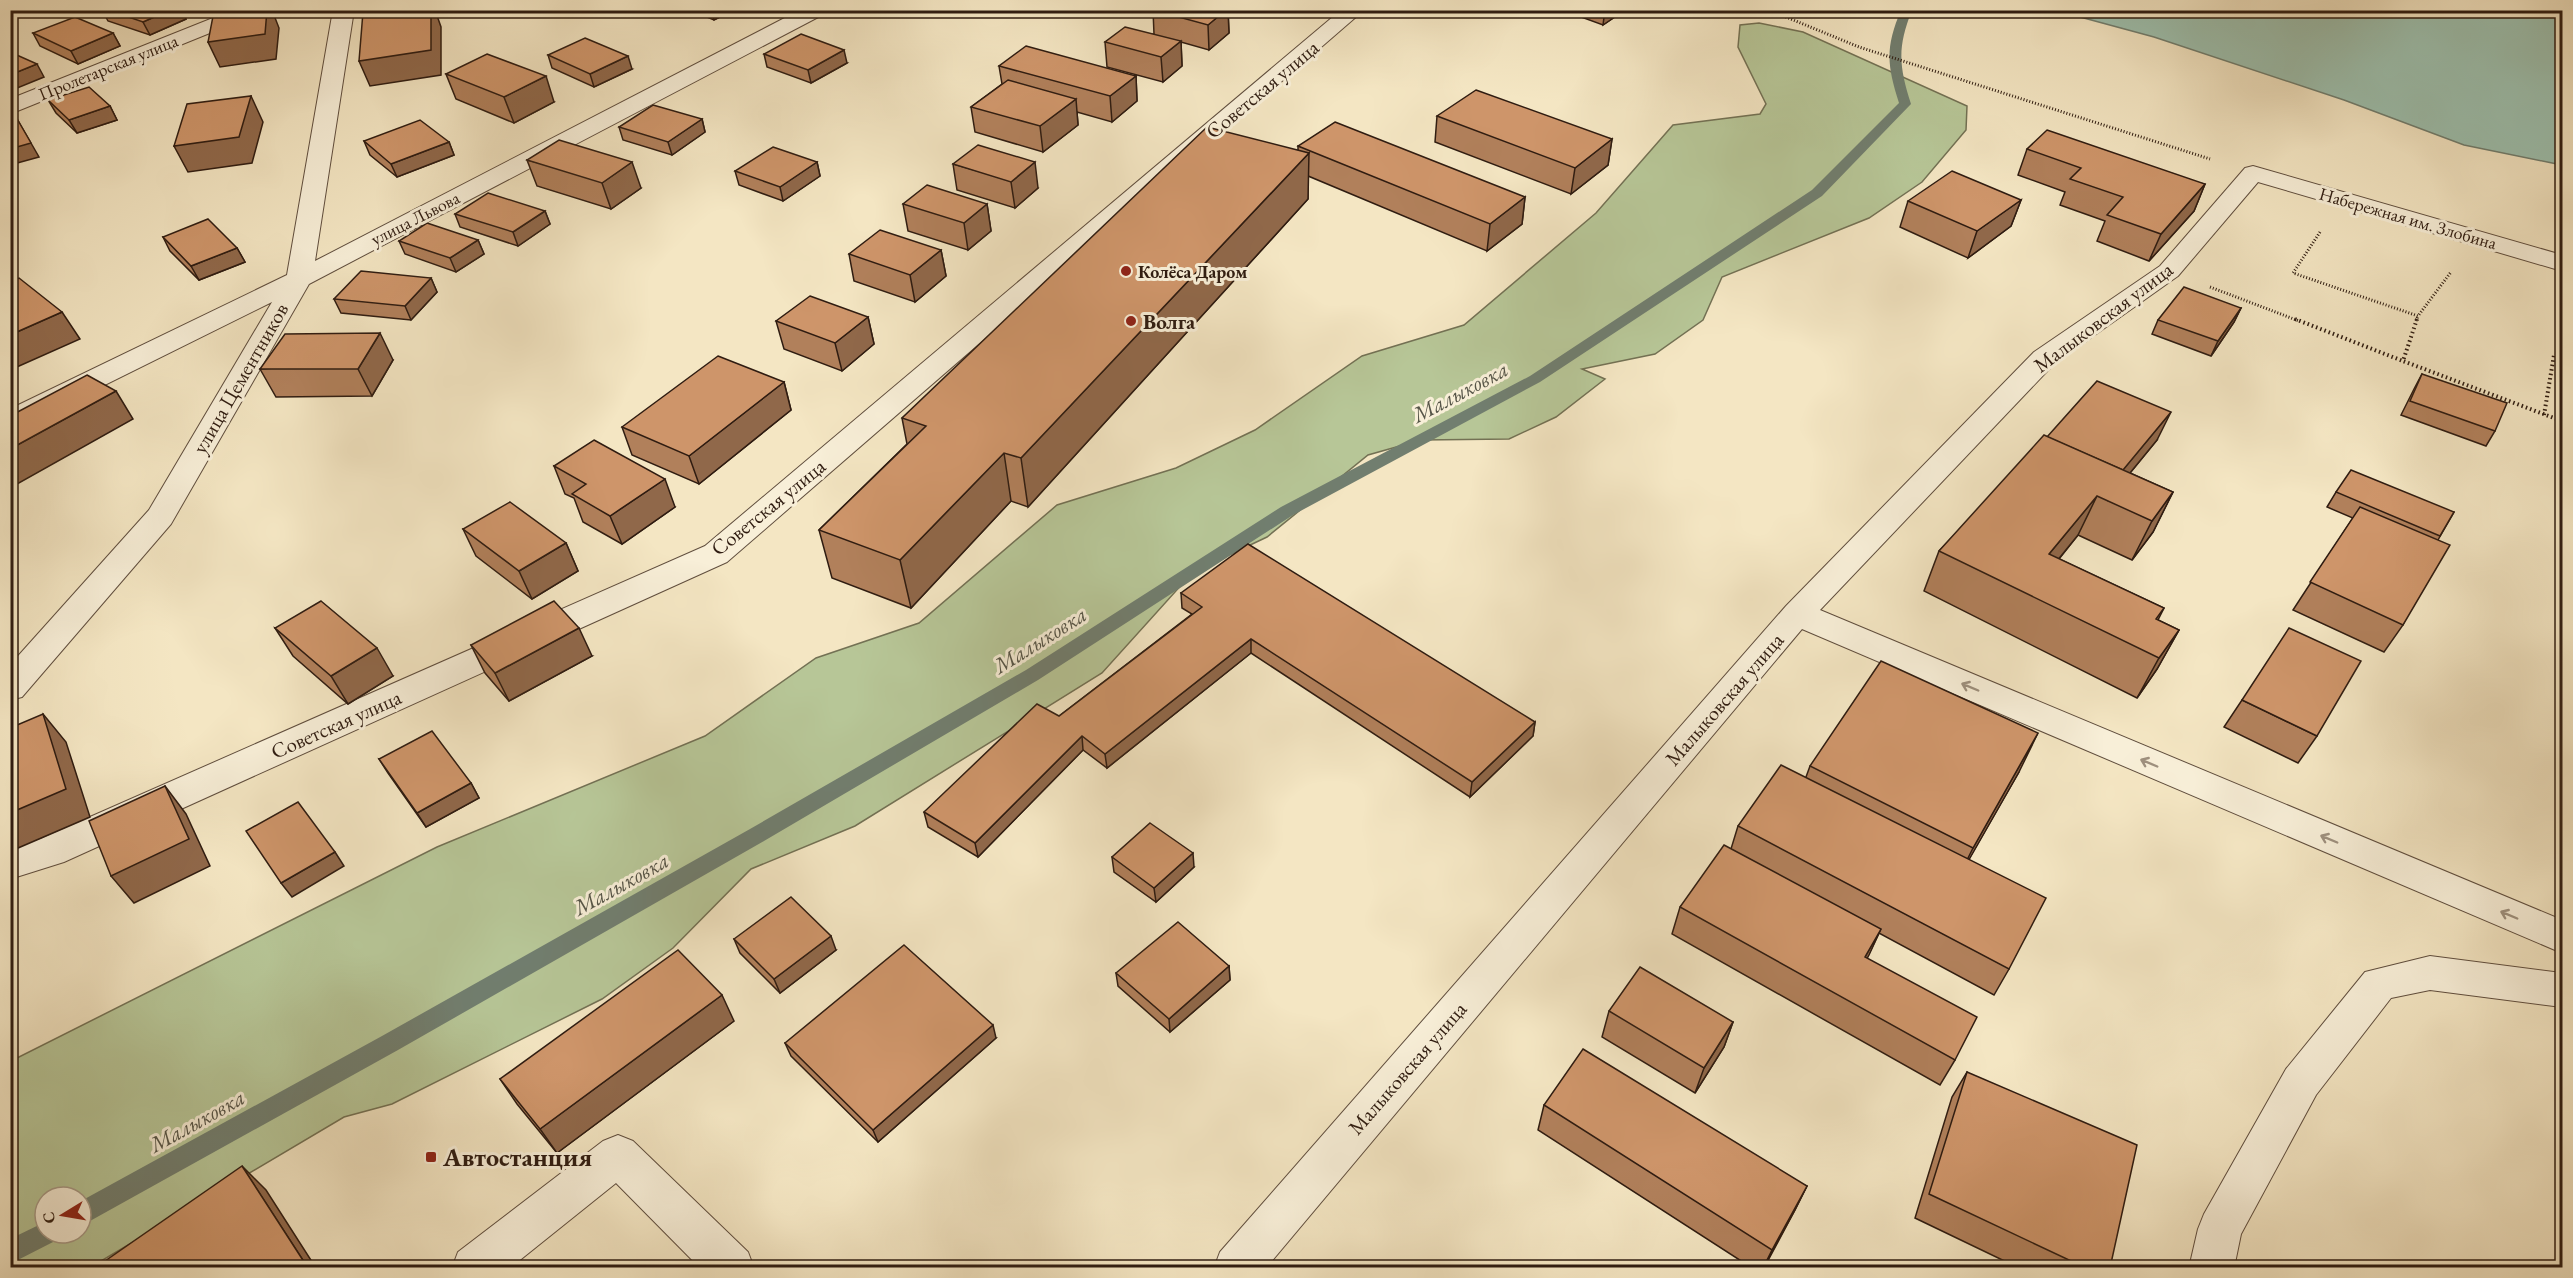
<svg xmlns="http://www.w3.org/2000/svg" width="2573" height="1278" font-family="'EB Garamond',serif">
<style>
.green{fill:#b7c697;stroke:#737154;stroke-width:1.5;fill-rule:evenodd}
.water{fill:#9dc0ae;stroke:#717e6f;stroke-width:1.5}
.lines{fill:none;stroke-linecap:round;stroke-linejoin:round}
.stream{fill:#717e6f;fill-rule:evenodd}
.minor-casing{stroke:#604e3e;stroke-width:2}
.path-far1{stroke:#2f1c11;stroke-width:3;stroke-dasharray:1 2;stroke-linecap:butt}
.path{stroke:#2f1c11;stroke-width:4;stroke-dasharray:1.5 3;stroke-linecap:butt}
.minor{fill:#f8efd8;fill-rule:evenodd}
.wall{fill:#b1805b;stroke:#2f1c11;stroke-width:1.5}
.shaded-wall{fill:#90684a;stroke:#2f1c11;stroke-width:1.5}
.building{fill:#ce956a;stroke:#2f1c11;stroke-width:1.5}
.oneway{stroke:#9e907e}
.poi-dot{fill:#8f2418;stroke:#f8efd8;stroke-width:2}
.labels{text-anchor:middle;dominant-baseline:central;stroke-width:6;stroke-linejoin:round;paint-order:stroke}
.far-street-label{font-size:18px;fill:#2f1c11;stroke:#f8efd8}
.far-poi-label{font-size:18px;font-weight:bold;fill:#2f1c11;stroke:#f8efd8;text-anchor:start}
.street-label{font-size:21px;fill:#2f1c11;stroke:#f8efd8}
.poi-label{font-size:21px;font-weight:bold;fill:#2f1c11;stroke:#f8efd8;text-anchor:start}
.water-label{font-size:22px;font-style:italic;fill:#565548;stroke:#f8efd8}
.near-poi-label{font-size:26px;font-weight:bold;fill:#2f1c11;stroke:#f8efd8;text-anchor:start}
</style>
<rect width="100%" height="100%" fill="#f4e6c3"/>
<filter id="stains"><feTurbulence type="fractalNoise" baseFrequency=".00333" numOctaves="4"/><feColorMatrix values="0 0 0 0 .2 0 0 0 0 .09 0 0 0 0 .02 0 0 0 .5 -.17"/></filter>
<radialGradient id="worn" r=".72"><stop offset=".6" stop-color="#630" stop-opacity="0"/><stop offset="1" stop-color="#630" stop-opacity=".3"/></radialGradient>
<!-- green -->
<path class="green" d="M 1759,23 L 1803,32 L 1967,106 L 1966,130 L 1922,182 L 1869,218 L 1722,277 L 1703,320 L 1655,354 L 1582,369 L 1605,379 L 1556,417 L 1509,439 L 1421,440 L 1368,455 L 1267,537 L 1193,572 L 1102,673 L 855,826 L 751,869 L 673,948 L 602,999 L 392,1104 L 344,1117 L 91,1267 L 11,1268 L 11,1061 L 437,847 L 705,736 L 816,658 L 919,623 L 1057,505 L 1176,468 L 1255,430 L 1362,356 L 1464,325 L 1596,213 L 1673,125 L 1760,114 L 1766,104 L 1738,47 L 1740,25 ZM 45,1197 L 81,1197 L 81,1233 L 45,1233 Z"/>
<!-- water -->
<polygon class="water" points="2058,11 2562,11 2562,165 2464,145 2344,100 2154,37"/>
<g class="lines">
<!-- stream -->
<g class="stream">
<path d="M 1901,10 L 1912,10 C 1897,48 1899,66 1911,104 L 1822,196 L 1540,382 L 1293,515 L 1038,680 L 764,841 L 398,1050 L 81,1226 L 81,1201 L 382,1036 L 750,829 L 1026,670 L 1281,507 L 1530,376 L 1812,190 L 1899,103 C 1887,65 1885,48 1901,10 Z"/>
<polygon points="45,1222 45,1233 58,1233 55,1241 10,1264 10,1239"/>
</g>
<!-- minor casing -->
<g class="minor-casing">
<g id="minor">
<polygon points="233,10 284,10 281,14 237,22 10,114 10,99"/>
<polygon points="333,10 354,10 315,261 800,10 827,10 824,14 309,284 171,524 22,697 10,700 10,665 149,510 272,302 20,427 10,430 10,409 287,275"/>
<polygon points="1341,10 1364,10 727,562 64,862 10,879 10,849 40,839 705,546"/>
<polygon points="2253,166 2562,255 2562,271 2258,182 2178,276 2054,364 1820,610 2562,920 2562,953 1802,629 1266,1268 1214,1268 1220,1252 1786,606 2034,352 2160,266 2245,168"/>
<polygon points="2430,956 2562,973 2562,1007 2430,990 2391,998 2316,1095 2241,1234 2234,1268 2189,1268 2198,1229 2204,1214 2286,1069 2365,972"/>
<polygon points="618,1135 633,1141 748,1252 754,1268 700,1268 616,1183 510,1268 452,1268 458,1252 603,1141"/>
</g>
</g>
<!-- path-far1 -->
<g class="path-far1">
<polyline points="1769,10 1859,47 2210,159"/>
<polyline points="2320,232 2293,273 2418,316 2451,272"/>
<polyline points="2210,287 2299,321"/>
<polyline points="2416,321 2418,316"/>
</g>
<!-- path -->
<g class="path">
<polyline points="2295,319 2403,361"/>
<polyline points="2417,319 2403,361 2562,421"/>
<polyline points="2544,415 2554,355 2562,353"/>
</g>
<!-- minor -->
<use href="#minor" class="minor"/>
</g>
<!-- wall -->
<g class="wall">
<polygon points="102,10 182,10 186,19 150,35 108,21"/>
<polygon points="690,10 734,10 714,20"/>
<polygon points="1153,10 1228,10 1229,33 1209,50 1181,42 1182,66 1163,82 1107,67 1105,42 1154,34"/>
<polygon points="1258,10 1271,10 1267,13"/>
<polygon points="1562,10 1625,10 1603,25"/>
<polygon points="33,33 113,33 120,46 78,64 40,46"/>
<polygon points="764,54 847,63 811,83 767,67"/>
<polygon points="548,55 632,69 594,87 552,68"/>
<polygon points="999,66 1136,76 1137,101 1112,122 1077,112 1078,125 1043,152 975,132 971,107 1002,84"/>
<polygon points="446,74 554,102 514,123 456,99"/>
<polygon points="48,100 110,106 117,120 77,133 56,113"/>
<polygon points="1437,116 1612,139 1608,165 1571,194 1435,142"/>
<polygon points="702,119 705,132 672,155 623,140 619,127"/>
<polygon points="364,141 449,142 454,155 397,177 370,155"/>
<polygon points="1298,146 1525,197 1522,224 1487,251 1308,176 1308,199 1028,507 1011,501 911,608 832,578 819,530 907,444 902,418 1298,151"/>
<polygon points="2027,149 2205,184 2194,211 2149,261 2097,241 2105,221 2060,205 2065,192 2018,175"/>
<polygon points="527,160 641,188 611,209 537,186"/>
<polygon points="817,162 820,176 783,201 739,185 735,171"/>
<polygon points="953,164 1038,188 1015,208 957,190"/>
<polygon points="2021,200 2011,226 1968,258 1900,227 1908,201"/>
<polygon points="903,204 987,204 991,231 968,250 908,231"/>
<polygon points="545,211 550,224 518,246 460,227 455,214"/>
<polygon points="163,237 237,248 245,262 199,280 170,251"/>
<polygon points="478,240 484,254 456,272 405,254 399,241"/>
<polygon points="941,250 946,276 915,302 854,281 849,254"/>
<polygon points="431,278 437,292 411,320 341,313 334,299"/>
<polygon points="2241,308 2234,322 2211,356 2152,334 2158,320"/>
<polygon points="868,317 874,344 842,371 784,349 776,321"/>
<polygon points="393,360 372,396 276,397 260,369"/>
<polygon points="2422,374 2495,431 2486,446 2401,415 2414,389"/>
<polygon points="784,382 791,410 699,484 632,455 622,427"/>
<polygon points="2047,437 2157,440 2130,473 2173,492 2153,532 2132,560 2078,535 2059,559 2164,608 2158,620 2179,630 2157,669 2137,698 1924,591 1939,551"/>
<polygon points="554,466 675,507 622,544 583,522 574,498 565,494"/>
<polygon points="2336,492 2454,512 2438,540 2403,625 2384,652 2293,610 2353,518 2327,507"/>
<polygon points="463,529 566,543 578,571 532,599 476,556"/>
<polygon points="1181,593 1535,722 1533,736 1470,797 1251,653 1107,768 1083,750 978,857 928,827 924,812 1059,716 1192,614 1182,608"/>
<polygon points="275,628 393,676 348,704 293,656"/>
<polygon points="471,645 592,656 509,701 485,673"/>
<polygon points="2242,700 2317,736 2298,763 2224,727"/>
<polygon points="379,759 471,783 479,798 426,827 388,773"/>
<polygon points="1810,766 2019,772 1969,859 2009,969 1994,995 1879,933 1867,958 1955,1060 1940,1085 1672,934 1680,907 1731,849 1738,826 1806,777"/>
<polygon points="1112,857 1194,867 1156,902 1114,872"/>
<polygon points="734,939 836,950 780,993 740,953"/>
<polygon points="1229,966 1230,980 1170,1032 1118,986 1116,973"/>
<polygon points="1609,1011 1733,1022 1724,1047 1695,1093 1602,1037"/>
<polygon points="734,1021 557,1153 517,1104 500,1079"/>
<polygon points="996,1038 878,1142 791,1056 785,1043"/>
<polygon points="1967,1072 2110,1268 2019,1268 1915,1218 1952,1097"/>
<polygon points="1544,1105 1807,1186 1795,1210 1764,1268 1752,1268 1538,1130"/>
</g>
<!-- shaded-wall -->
<g class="shaded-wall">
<polygon points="170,10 182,10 186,19 150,35 143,22"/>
<polygon points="267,10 272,10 279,28 276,59 220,67 208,42"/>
<polygon points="431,10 435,10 441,27 441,75 370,86 359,61"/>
<polygon points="711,10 734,10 714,20"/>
<polygon points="1226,10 1228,10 1229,33 1209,50 1208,25"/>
<polygon points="1605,10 1625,10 1603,25"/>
<polygon points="113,33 120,46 78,64 71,51"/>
<polygon points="1181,41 1182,66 1163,82 1161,57"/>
<polygon points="844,50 847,63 811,83 808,70"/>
<polygon points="628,56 632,69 594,87 590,74"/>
<polygon points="37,64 44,77 10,91 10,75"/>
<polygon points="546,76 554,102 514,123 504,97"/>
<polygon points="1136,76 1137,101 1112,122 1110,96"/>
<polygon points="251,96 263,122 252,163 188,172 174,146"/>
<polygon points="1076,99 1078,125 1043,152 1040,126"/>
<polygon points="110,106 117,120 77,133 69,120"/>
<polygon points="16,117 39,157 10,165 10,149"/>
<polygon points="702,119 705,132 672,155 668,142"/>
<polygon points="1612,139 1608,165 1571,194 1575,168"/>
<polygon points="449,142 454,155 397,177 391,164"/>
<polygon points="1309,153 1308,199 1028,507 1021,458"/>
<polygon points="632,162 641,188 611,209 602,183"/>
<polygon points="817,162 820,176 783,201 780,187"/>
<polygon points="1035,162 1038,188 1015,208 1011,182"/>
<polygon points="2205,184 2194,211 2149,261 2161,234"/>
<polygon points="1525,197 1522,224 1487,251 1490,224"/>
<polygon points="2021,200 2011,226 1968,258 1977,231"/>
<polygon points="987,204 991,231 968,250 964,223"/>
<polygon points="545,211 550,224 518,246 513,232"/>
<polygon points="478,240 484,254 456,272 450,258"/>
<polygon points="237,248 245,262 199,280 191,266"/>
<polygon points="941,250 946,276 915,302 910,275"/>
<polygon points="431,278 437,292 411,320 405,306"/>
<polygon points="2241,308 2234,322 2211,356 2218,341"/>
<polygon points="62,312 80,339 10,370 10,335"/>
<polygon points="868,317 874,344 842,371 835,343"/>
<polygon points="380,333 393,360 372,396 358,369"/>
<polygon points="784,382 791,410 699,484 689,456"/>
<polygon points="116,391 133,419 10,488 10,449"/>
<polygon points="2171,412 2157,440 2107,501 2114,480"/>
<polygon points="1004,453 1011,501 911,608 900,560"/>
<polygon points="665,479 675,507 622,544 610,516"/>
<polygon points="2173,492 2153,532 2132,560 2152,521"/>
<polygon points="2097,496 2078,535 2031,593 2049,554"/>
<polygon points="566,543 578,571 532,599 519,571"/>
<polygon points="579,628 592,656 509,701 495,673"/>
<polygon points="2179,630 2157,669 2137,698 2159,658"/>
<polygon points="1251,639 1251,653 1107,768 1105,754"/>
<polygon points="377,648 393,676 348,704 331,676"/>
<polygon points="43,714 66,742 90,817 18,848 10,839 10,813"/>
<polygon points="1535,722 1533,736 1470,797 1472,782"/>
<polygon points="2038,733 2019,772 1954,886 1973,848"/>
<polygon points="1082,736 1083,750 978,857 975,843"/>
<polygon points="471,783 479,798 426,827 417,813"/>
<polygon points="165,786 186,814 210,866 134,903 111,876"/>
<polygon points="335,852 344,866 292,897 281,883"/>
<polygon points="1193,853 1194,867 1156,902 1154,888"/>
<polygon points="1881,929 1869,955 1853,983 1865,957"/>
<polygon points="831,936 836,950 780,993 774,979"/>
<polygon points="1229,966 1230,980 1170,1032 1169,1019"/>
<polygon points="722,995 734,1021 557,1153 540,1129"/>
<polygon points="1733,1022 1724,1047 1695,1093 1704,1068"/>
<polygon points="993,1025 996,1038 878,1142 873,1130"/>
<polygon points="242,1166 266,1190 316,1268 308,1268"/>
<polygon points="1807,1186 1795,1210 1763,1268 1772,1250"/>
</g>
<!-- building -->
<g class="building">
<polygon points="108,10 170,10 143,22"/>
<polygon points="217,10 267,10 265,34 208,42 214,11"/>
<polygon points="374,10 431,10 431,50 359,61 363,12"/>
<polygon points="1153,10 1226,10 1208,25"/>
<polygon points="75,17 113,33 71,51 33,33"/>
<polygon points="1125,27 1181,41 1161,57 1105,42"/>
<polygon points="801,34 844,50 808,70 764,54"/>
<polygon points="585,38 628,56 590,74 548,55"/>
<polygon points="1026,46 1136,76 1110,96 999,66"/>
<polygon points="10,52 37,64 10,75"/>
<polygon points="487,54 546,76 504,97 446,74"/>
<polygon points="1008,80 1076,99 1040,126 971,107"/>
<polygon points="89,87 110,106 69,120 48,100"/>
<polygon points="1476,90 1612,139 1575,168 1437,116"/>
<polygon points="251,96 239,137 174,146 187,104"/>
<polygon points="653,105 702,119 668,142 619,127"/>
<polygon points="16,117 31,143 10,149 10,118"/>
<polygon points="420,120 449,142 391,164 364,141"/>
<polygon points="1335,122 1525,197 1490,224 1298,146"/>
<polygon points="1207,127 1309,153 1021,458 1004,453 900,560 819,530 926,426 902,418"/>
<polygon points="2047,130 2205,184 2161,234 2107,215 2123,197 2070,179 2081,168 2027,149"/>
<polygon points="559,140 632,162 602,183 527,160"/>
<polygon points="978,145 1035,162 1011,182 953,164"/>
<polygon points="773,147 817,162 780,187 735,171"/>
<polygon points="1952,171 2021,200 1977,231 1908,201"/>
<polygon points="927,185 987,204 964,223 903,204"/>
<polygon points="488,193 545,211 513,232 455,214"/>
<polygon points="208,219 237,248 191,266 163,237"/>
<polygon points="427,223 478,240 450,258 399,241"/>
<polygon points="880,230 941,250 910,275 849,254"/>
<polygon points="361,271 431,278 405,306 334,299"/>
<polygon points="19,278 62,312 10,335 10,282"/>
<polygon points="2184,287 2241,308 2218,341 2158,320"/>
<polygon points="810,296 868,317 835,343 776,321"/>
<polygon points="380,333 358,369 260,369 285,334"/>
<polygon points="718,356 784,382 689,456 622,427"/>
<polygon points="2422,374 2507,403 2495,431 2410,401"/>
<polygon points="87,375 116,391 10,449 10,416"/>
<polygon points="2097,381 2171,412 2123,470 2047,437"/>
<polygon points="2044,435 2173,492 2152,521 2097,496 2049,554 2164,608 2156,619 2179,630 2159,658 1939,551"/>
<polygon points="594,440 665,479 610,516 572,494 586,484 554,466"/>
<polygon points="2351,470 2454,512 2440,536 2336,492"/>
<polygon points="510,502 566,543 519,571 463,529"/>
<polygon points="2360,507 2450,545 2403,625 2310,582"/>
<polygon points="1248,544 1535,722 1472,782 1251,639 1105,754 1082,736 975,843 924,812 1037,704 1059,716 1202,607 1181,593"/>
<polygon points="321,601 377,648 331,676 275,628"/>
<polygon points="554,601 579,628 495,673 471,645"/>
<polygon points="2289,628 2361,661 2317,736 2242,700"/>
<polygon points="1881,661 2038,733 1973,848 1810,766"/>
<polygon points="43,714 66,789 10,813 10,728"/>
<polygon points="432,731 471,783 417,813 379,759"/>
<polygon points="1781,765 2046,898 2009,969 1738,826"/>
<polygon points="165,786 189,839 111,876 89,821"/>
<polygon points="298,802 335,852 281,883 246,831"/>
<polygon points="1150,823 1193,853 1154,888 1112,857"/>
<polygon points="1724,845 1881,929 1865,957 1977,1017 1955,1060 1680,907"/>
<polygon points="791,897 831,936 774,979 734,939"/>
<polygon points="1178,922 1229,966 1169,1019 1116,973"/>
<polygon points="904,945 993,1025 873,1130 785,1043"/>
<polygon points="678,950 722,995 540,1129 500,1079"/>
<polygon points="1640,967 1733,1022 1704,1068 1609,1011"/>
<polygon points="1583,1049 1807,1186 1772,1250 1544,1105"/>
<polygon points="1967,1072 2137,1145 2110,1268 2086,1268 1929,1194"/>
<polygon points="242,1166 308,1268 95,1268"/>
</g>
<!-- one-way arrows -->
<defs><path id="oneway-shaft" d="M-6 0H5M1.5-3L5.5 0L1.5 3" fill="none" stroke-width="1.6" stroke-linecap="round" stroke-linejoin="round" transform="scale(1.5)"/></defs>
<g class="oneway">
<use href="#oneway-shaft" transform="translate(1970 687) rotate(-157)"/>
<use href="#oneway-shaft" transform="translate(2149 763) rotate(-157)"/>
<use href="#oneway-shaft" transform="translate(2329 839) rotate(-157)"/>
<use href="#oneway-shaft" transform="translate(2509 915) rotate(-157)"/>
</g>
<!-- markers -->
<g class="poi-dot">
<circle cx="1126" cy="271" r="6"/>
<circle cx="1131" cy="321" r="6"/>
<rect x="425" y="1151" width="12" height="12" rx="3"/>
</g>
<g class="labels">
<!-- far-street labels -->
<g class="far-street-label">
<text transform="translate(108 67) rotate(-22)">Пролетарская улица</text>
<text transform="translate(415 218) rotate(-27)">улица Львова</text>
<text transform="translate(2408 218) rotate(16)">Набережная им. Злобина</text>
</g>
<!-- far-poi labels -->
<g class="far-poi-label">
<text x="1138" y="271">Колёса Даром</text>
</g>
<!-- street labels -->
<g class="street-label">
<text transform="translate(1262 89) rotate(-40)">Советская улица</text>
<text transform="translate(2103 317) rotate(-37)">Малыковская улица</text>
<text transform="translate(240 378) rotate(-60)">улица Цементников</text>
<text transform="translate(768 507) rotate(-39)">Советская улица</text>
<text transform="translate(1724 699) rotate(-49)">Малыковская улица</text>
<text transform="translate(336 724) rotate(-24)">Советская улица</text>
<text transform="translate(1407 1068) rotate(-49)">Малыковская улица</text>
</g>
<!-- poi labels -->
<g class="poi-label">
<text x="1143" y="321">Волга</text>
</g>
<!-- water labels -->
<g class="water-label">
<text transform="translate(1460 392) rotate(-28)">Малыковка</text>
<text transform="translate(1040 640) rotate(-32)">Малыковка</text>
<text transform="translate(621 884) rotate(-29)">Малыковка</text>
<text transform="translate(197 1121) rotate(-29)">Малыковка</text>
</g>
<!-- near-poi labels -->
<g class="near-poi-label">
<text x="443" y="1157">Автостанция</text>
</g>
</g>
<!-- margin -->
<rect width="2573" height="1278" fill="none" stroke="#f4e6c3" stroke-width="36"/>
<rect x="12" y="12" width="2549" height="1254" fill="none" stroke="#2f1c11" stroke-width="3"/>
<rect x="18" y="18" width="2537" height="1242" fill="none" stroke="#2f1c11" stroke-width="1.5"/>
<!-- north arrow -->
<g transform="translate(63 1215) rotate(259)"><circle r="28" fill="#f8efd8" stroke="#a89b88" stroke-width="1.5"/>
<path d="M0-4.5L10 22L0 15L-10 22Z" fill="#8f2418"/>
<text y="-9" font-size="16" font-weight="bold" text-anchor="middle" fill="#2f1c11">С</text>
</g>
<rect width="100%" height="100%" filter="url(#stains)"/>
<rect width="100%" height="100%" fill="url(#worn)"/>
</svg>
